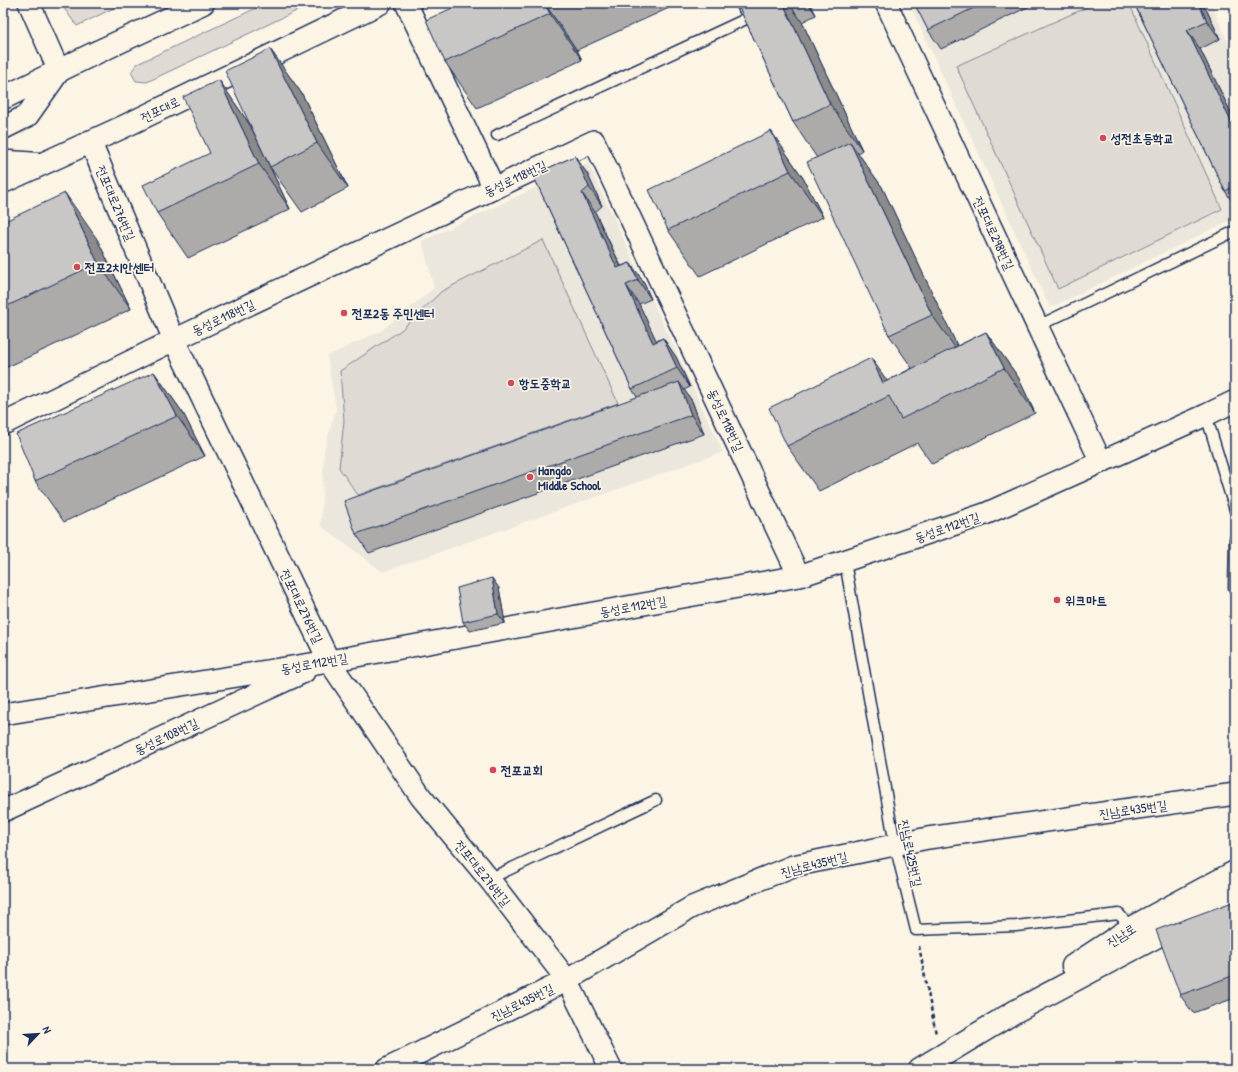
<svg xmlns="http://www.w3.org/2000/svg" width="1238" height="1072" font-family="'Patrick Hand','Poor Story',sans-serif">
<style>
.built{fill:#ece7dc}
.green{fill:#dfdbd4;stroke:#7d8599}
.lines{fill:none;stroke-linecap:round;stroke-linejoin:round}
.lane-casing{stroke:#1b2f5e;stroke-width:13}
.street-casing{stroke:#1b2f5e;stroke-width:24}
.secondary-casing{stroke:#1b2f5e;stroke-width:25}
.path{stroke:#1b2f5e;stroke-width:2.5;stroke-dasharray:4 3;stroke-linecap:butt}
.lane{stroke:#fcf5e5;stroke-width:10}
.street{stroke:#fcf5e5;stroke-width:21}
.secondary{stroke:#fcf5e5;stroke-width:22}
.wall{fill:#acabaa;stroke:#1b2f5e}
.shaded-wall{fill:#8c8b8b;stroke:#1b2f5e}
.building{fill:#c8c7c6;stroke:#1b2f5e}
.poi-dot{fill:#d1495b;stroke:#fcf5e5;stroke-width:1.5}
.labels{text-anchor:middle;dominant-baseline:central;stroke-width:3.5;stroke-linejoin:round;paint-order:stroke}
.street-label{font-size:13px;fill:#1b2f5e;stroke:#fcf5e5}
.poi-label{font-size:13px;font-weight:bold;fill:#1b2f5e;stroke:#fcf5e5;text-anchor:start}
</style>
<rect width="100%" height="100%" fill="#fcf5e5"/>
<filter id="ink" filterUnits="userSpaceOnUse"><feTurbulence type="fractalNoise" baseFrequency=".025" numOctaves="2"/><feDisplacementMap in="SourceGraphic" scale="8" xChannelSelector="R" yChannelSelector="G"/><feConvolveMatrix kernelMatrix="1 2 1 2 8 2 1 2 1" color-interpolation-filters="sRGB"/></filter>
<g filter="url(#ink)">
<!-- built -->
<g class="built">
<polygon points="909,3 1211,3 1235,58 1235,218 1050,308"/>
<polygon points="588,163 723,452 383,572 321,526 324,450 336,409 327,356 381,331 434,288 422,241"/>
</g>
<!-- green -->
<g class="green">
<polygon points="60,3 124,3 77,26"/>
<polygon points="267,3 313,3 147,82 136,81 131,72 137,64"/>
<polygon points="1096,3 1129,3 1222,209 1058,289 956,66"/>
<polygon points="543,240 618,403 358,495 339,468 344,420 340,371 401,330 442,291"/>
</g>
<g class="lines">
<!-- lane casing -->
<g class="lane-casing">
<g id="lane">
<polyline points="497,135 748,18 741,3"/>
<polyline points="1038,326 1235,231"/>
<polyline points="1206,415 1235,510"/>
<polyline points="845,562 895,845 916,930 1016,926 1119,914 1131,928"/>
<polyline points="1234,588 1235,539"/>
<polyline points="489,879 656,800"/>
</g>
</g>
<!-- street casing -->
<g class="street-casing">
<g id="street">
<polyline points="29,3 59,71"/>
<polyline points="406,3 494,188"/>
<polyline points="886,3 1101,462"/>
<polyline points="90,141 174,340 329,661 421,797 489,879 567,980 611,1069"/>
<polyline points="3,424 174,340 594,141 799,576"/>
<polyline points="3,714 329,661 799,576 985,514 1206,415 1235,401"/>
<polyline points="3,811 304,672"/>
<polyline points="387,1069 567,980 692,907 793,866 928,838 1235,794"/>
</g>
</g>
<!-- secondary casing -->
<g class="secondary-casing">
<g id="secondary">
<polyline points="3,98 91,55 203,3"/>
<polyline points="3,128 27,116 58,72"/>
<polyline points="3,165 9,162 39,164"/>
<polyline points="3,182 125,126 380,3"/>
<polyline points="1073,966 1131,928 1235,872"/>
<polyline points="920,1069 1016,1011 1235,895"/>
</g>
</g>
<!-- path -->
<polyline class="path" points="919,946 936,1034"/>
<!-- lane -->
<use href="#lane" class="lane"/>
<!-- street -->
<use href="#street" class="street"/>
<!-- secondary -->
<use href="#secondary" class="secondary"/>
</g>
<!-- wall -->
<g class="wall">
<polygon points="463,3 680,3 577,50 582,60 477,108 445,62"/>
<polygon points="737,3 810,3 816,15 802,22 862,150 858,153 882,187 957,346 986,332 1018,377 1035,413 932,464 917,443 819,491 787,446 871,358 887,381 912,368 889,335 817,158 793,122"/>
<polygon points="915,3 1036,3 941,49 928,30"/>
<polygon points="1134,3 1201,3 1207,11 1220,39 1200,49 1235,121 1235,206 1225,191"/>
<polygon points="270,49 302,94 348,188 302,212 270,167"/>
<polygon points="219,80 250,125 290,209 188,258 157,213 210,153"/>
<polygon points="771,131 803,178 823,217 700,276 668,230"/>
<polygon points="575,156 588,175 602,206 595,212 621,266 630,263 643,281 651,299 639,304 656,341 663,338 676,357 690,387 684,390 692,401 704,434 369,553 356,534 637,397 632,389 533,175"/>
<polygon points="3,222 97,239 131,309 3,369"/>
<polygon points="154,372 183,413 205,456 64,522 35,481"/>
<polygon points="499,588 505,623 470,631 463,622"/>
<polygon points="1235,901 1235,998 1193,1013 1180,995"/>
</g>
<!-- shaded-wall -->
<g class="shaded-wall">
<polygon points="783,3 789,3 802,22 862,150 830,104"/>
<polygon points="808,3 810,3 816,15"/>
<polygon points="1198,3 1201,3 1207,11 1220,39 1207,21"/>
<polygon points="545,4 577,50 582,60 550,14"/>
<polygon points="1187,30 1200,49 1235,121 1235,130"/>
<polygon points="270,49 302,94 348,188 317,143"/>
<polygon points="219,80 250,125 290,209 259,164"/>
<polygon points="771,131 803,178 823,217 790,171"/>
<polygon points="850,142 882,187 964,360 932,315"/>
<polygon points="575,156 588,175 602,206 589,187"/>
<polygon points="65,193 97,239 131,309 98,263"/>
<polygon points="582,193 595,212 629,284 617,268"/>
<polygon points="630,263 643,281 651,299 638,280"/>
<polygon points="626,285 639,304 666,361 653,343"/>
<polygon points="986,332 1018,377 1035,413 1004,368"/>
<polygon points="663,338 676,357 690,387 677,368"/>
<polygon points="871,358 903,403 883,383"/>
<polygon points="154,372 183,413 205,456 177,416"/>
<polygon points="679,382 692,401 704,434 691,415"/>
<polygon points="492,578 499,588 505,623 498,614"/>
</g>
<!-- building -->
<g class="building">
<polygon points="463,3 548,3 545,4 550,14 445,62 426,20"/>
<polygon points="737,3 783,3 830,104 793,122"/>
<polygon points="914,3 984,3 928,30"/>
<polygon points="1134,3 1198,3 1207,21 1187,30 1235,130 1235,186 1225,191"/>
<polygon points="270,49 317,143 270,167 225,71"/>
<polygon points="219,80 259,164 157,213 143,185 210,153 183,97"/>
<polygon points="771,131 790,171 668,230 649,190"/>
<polygon points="850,142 932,315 889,335 807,162"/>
<polygon points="575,156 589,187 582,193 617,268 630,263 638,280 626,285 653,343 663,338 677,368 632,389 533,175"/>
<polygon points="65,193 98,263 3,308 3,222"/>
<polygon points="986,332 1004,368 901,419 889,396 787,446 769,408 871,358 883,383"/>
<polygon points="154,372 177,416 35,481 16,434"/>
<polygon points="679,382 691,415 356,534 344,501"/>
<polygon points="492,578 498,614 463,622 457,588"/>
<polygon points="1235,901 1235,975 1180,995 1156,930"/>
</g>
</g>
<!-- markers -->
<g class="poi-dot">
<circle cx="1103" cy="138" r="4"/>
<circle cx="77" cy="267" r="4"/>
<circle cx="344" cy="313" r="4"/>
<circle cx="511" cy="383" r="4"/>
<circle cx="530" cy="477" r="4"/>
<circle cx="1057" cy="600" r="4"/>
<circle cx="493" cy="770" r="4"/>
</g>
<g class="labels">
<!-- street labels -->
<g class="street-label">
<text transform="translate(160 109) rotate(-26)">전포대로</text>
<text transform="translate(515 178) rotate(-25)">동성로118번길</text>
<text transform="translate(116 203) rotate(67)">전포대로276번길</text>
<text transform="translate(994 233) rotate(65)">전포대로298번길</text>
<text transform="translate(223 317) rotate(-25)">동성로118번길</text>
<text transform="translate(726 420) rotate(65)">동성로118번길</text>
<text transform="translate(947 527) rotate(-19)">동성로112번길</text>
<text transform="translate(302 606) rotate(64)">전포대로276번길</text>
<text transform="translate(633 606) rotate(-10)">동성로112번길</text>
<text transform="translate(314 663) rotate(-10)">동성로112번길</text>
<text transform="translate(166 736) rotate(-25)">동성로108번길</text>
<text transform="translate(1133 809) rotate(-8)">진남로435번길</text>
<text transform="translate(911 853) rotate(78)">진남로425번길</text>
<text transform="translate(814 864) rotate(-14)">진남로435번길</text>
<text transform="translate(483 873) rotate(51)">전포대로276번길</text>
<text transform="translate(1121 935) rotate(-32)">진남로</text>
<text transform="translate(522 1002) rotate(-26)">진남로435번길</text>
</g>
<!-- poi labels -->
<g class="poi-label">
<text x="1111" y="138">성전초등학교</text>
<text x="85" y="267">전포2치안센터</text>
<text x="352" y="313">전포2동 주민센터</text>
<text x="519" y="383">항도중학교</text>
<text x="538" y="470">Hangdo<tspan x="538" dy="15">Middle School</tspan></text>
<text x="1065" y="600">위크마트</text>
<text x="501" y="770">전포교회</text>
</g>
</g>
<!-- margin -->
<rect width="1238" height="1072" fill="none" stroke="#fcf5e5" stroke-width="16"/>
<rect x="8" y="8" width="1222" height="1056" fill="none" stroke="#1b2f5e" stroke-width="1.5" filter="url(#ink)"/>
<!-- north arrow -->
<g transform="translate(38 1034) rotate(65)" stroke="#fcf5e5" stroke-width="3" paint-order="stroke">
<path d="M0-3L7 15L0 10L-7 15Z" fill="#1b2f5e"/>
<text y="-6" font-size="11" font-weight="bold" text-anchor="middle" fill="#1b2f5e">N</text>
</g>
</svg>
